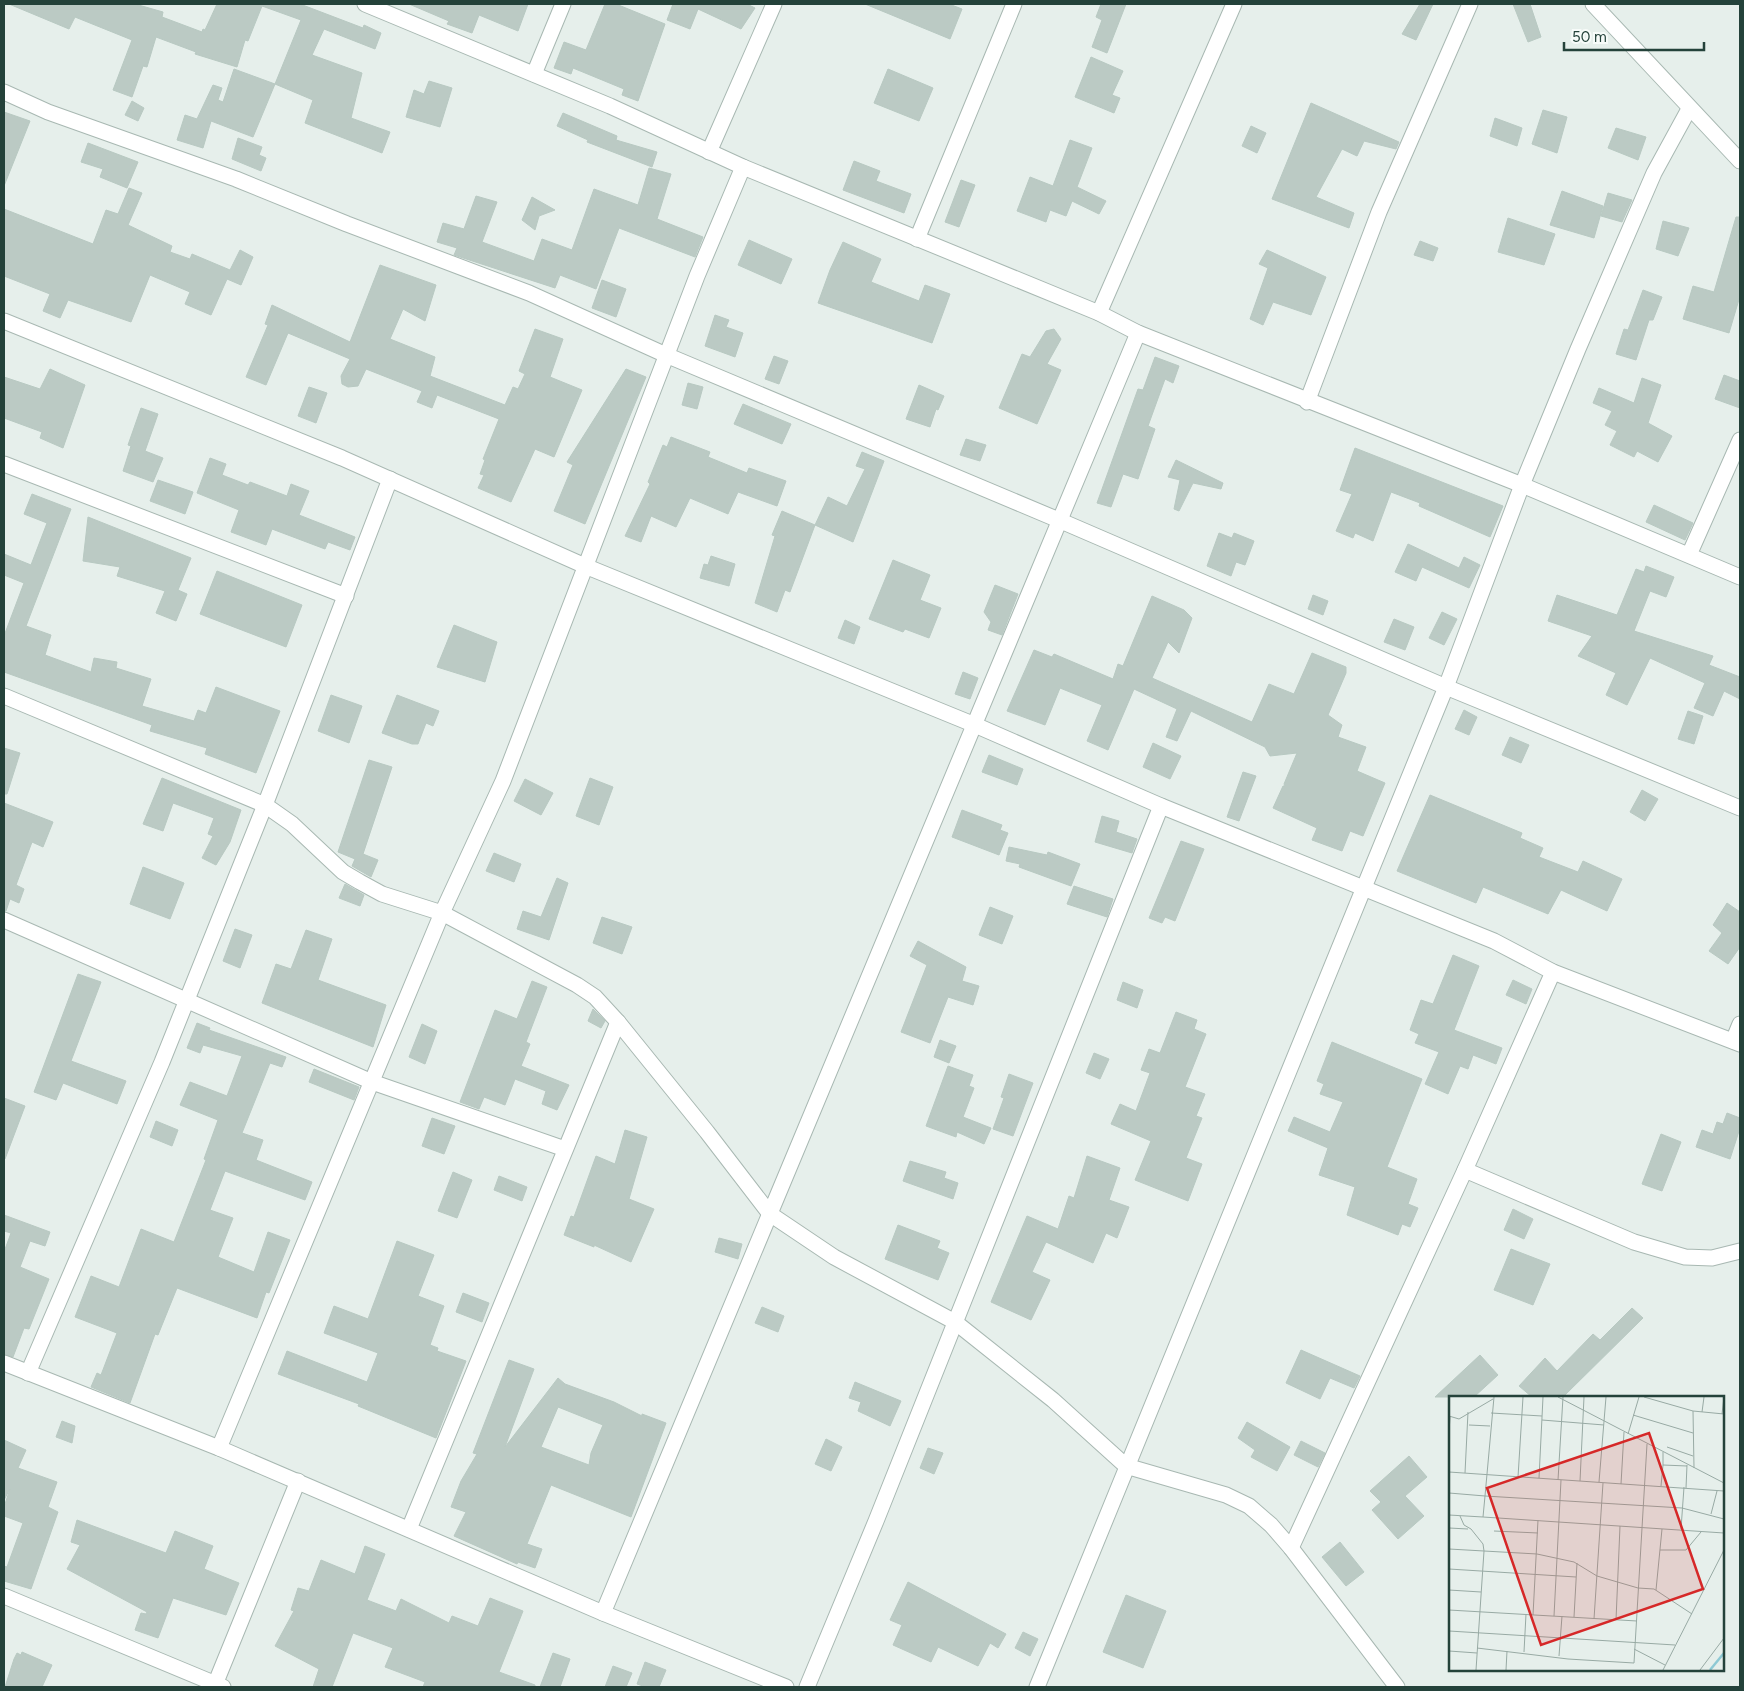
<svg xmlns="http://www.w3.org/2000/svg" width="1744" height="1691" font-family="Figtree,sans-serif">
<style>
.building{fill:#bbcac4;stroke:#b8c9c2;fill-rule:evenodd}
.lines{fill:none;stroke-linecap:round;stroke-linejoin:round}
.minor-casing{stroke:#a8b8b2;stroke-width:17}
.minor{stroke:#fff;stroke-width:15}
.inset-river{fill:none;stroke:#8ec9d4;stroke-width:2.5}
.inset-road{fill:none;stroke:#98aaa4;stroke-width:1}
.view{fill:#d62828;fill-opacity:0.15;stroke:#d62828;stroke-width:2.5}
.inset-edge{fill:none;stroke:#24423a;stroke-width:2.5}
</style>
<rect width="100%" height="100%" fill="#e6efeb"/>
<!-- building -->
<g class="building">
<polygon points="9,4 135,4 163,12 162,17 202,32 203,29 205,30 217,4 300,4 363,28 364,25 381,33 375,49 324,29 312,55 362,73 351,118 390,132 382,153 305,123 313,100 275,84 301,20 262,6 248,41 245,40 237,67 195,54 196,52 156,37 147,67 143,66 132,97 113,90 132,40 75,17 69,29"/>
<polygon points="409,4 528,4 518,31 479,15 472,33 447,24 449,21"/>
<polygon points="605,4 616,4 665,24 638,101 622,95 624,89 573,68 571,74 554,68 564,42 586,50"/>
<polygon points="673,4 747,4 755,8 741,29 698,9 690,29 667,20"/>
<polygon points="865,4 949,4 962,9 950,39"/>
<polygon points="1101,4 1126,4 1107,53 1092,47 1102,20 1096,17"/>
<polygon points="1420,4 1433,4 1416,40 1402,34"/>
<polygon points="1513,4 1530,4 1541,37 1528,42"/>
<polygon points="1091,57 1123,71 1112,95 1120,98 1114,113 1075,97"/>
<polygon points="234,69 275,84 253,137 211,121 203,148 177,140 185,115 197,119 213,85 222,88 218,100 223,102"/>
<polygon points="888,69 933,88 919,121 874,103"/>
<polygon points="429,81 452,88 440,127 406,117 414,90 424,94"/>
<polygon points="132,101 144,108 138,121 125,115"/>
<polygon points="1311,103 1399,142 1396,149 1364,141 1357,156 1342,149 1316,197 1354,213 1349,228 1272,199"/>
<polygon points="1543,110 1567,117 1557,153 1532,144"/>
<polygon points="4,112 30,121 4,186"/>
<polygon points="563,113 617,136 616,140 657,152 652,167 587,142 588,140 557,126"/>
<polygon points="1495,118 1522,128 1517,146 1490,136"/>
<polygon points="1251,126 1266,133 1257,153 1242,146"/>
<polygon points="1616,128 1646,137 1638,160 1608,148"/>
<polygon points="238,138 262,147 259,155 266,158 261,171 232,159"/>
<polygon points="1070,140 1092,148 1077,187 1106,201 1099,214 1072,201 1066,216 1050,210 1046,222 1017,211 1030,177 1053,186"/>
<polygon points="88,143 138,162 127,188 100,177 103,169 81,162"/>
<polygon points="854,161 880,171 876,181 911,194 904,213 843,190"/>
<polygon points="649,168 671,174 657,219 703,237 695,257 619,228 596,289 560,275 555,288 454,255 457,248 437,242 443,223 464,229 476,196 497,202 482,242 534,261 542,239 572,250 594,189 638,205"/>
<polygon points="961,180 975,185 959,227 945,222"/>
<polygon points="129,188 142,193 128,225 172,246 170,252 190,259 192,254 230,270 240,250 253,257 241,285 227,279 211,315 185,304 190,292 150,275 131,322 68,300 60,318 43,311 50,294 4,276 4,209 93,244 106,210 118,214"/>
<polygon points="1562,191 1603,206 1594,238 1550,225"/>
<polygon points="1608,193 1632,200 1622,222 1601,216"/>
<polygon points="532,197 555,210 539,216 535,230 522,220"/>
<polygon points="1736,217 1740,217 1740,296 1729,333 1683,319 1693,286 1714,292"/>
<polygon points="1508,218 1555,234 1544,265 1498,252"/>
<polygon points="1663,221 1689,228 1678,256 1656,249"/>
<polygon points="749,240 792,259 781,284 738,265"/>
<polygon points="1420,241 1438,248 1433,261 1414,255"/>
<polygon points="843,242 881,259 871,282 919,301 925,285 950,294 932,343 818,303 830,270"/>
<polygon points="1267,250 1326,277 1311,315 1273,302 1263,325 1250,319 1268,268 1259,264"/>
<polygon points="380,265 436,285 425,321 403,309 390,339 435,357 430,376 505,405 513,387 518,389 525,374 519,371 535,329 563,339 550,377 582,390 554,457 535,449 511,502 478,488 484,475 480,474 485,460 483,459 499,419 437,395 432,408 417,402 422,391 366,369 358,386 348,387 342,384 341,376 350,359 288,333 266,385 246,377 268,325 265,324 272,305 350,342"/>
<polygon points="602,280 626,289 616,317 592,308"/>
<polygon points="1643,290 1662,297 1653,320 1649,320 1636,360 1616,354 1624,329 1628,330"/>
<polygon points="715,315 729,320 726,327 743,333 735,357 705,346"/>
<polygon points="1054,329 1061,339 1047,364 1061,370 1037,424 999,408 1022,354 1030,357 1046,331"/>
<polygon points="774,356 788,361 779,384 765,379"/>
<polygon points="1155,357 1179,366 1173,383 1165,379 1148,426 1155,429 1138,479 1123,474 1111,507 1097,503 1138,389 1143,390"/>
<polygon points="50,369 85,385 63,448 40,438 42,432 4,418 4,377 40,389"/>
<polygon points="626,369 646,377 585,524 554,511 573,465 567,462"/>
<polygon points="1724,375 1740,381 1740,408 1715,399"/>
<polygon points="1642,378 1661,385 1648,423 1672,436 1658,462 1637,451 1634,457 1610,445 1617,431 1605,425 1612,411 1593,403 1599,388 1634,403"/>
<polygon points="688,383 703,387 697,409 682,405"/>
<polygon points="919,385 944,396 938,410 936,409 930,427 906,419"/>
<polygon points="309,387 327,393 316,423 298,416"/>
<polygon points="743,404 791,424 782,444 734,424"/>
<polygon points="141,408 158,414 145,451 163,458 153,482 123,471 131,446 128,445"/>
<polygon points="671,437 710,452 708,457 747,473 749,468 786,481 777,506 738,492 728,514 690,498 676,527 651,516 641,542 625,536 650,484 648,482 663,445 667,447"/>
<polygon points="966,439 986,445 980,461 960,455"/>
<polygon points="1355,448 1503,506 1490,537 1419,506 1420,503 1391,492 1373,541 1355,533 1353,538 1336,531 1352,494 1340,490"/>
<polygon points="862,452 884,461 853,542 815,525 828,497 847,506 865,469 856,466"/>
<polygon points="210,458 226,464 222,475 248,485 250,482 287,496 291,484 309,491 299,515 355,537 350,550 328,542 325,549 272,529 266,545 231,532 239,510 197,493"/>
<polygon points="1176,460 1223,483 1221,489 1193,483 1179,511 1174,509 1180,480 1168,477"/>
<polygon points="158,480 193,492 185,514 150,501"/>
<polygon points="32,494 71,509 26,626 51,635 45,655 91,672 94,658 117,662 116,668 151,679 142,706 194,721 198,710 206,713 216,687 280,711 256,773 205,754 207,748 150,731 152,725 4,672 4,636 24,583 4,575 4,554 31,565 47,523 24,514"/>
<polygon points="1654,505 1693,523 1685,540 1646,522"/>
<polygon points="782,511 815,525 790,592 785,590 777,612 755,603 775,536 772,535"/>
<polygon points="88,517 191,558 178,590 187,594 176,621 156,613 165,591 117,576 120,567 83,561"/>
<polygon points="1219,533 1232,538 1234,533 1254,541 1245,565 1236,562 1231,576 1207,566"/>
<polygon points="1408,544 1459,568 1464,557 1480,565 1469,588 1422,567 1416,581 1395,572"/>
<polygon points="711,556 735,564 729,586 700,578 704,564 708,565"/>
<polygon points="893,560 930,575 920,600 941,608 929,638 905,629 903,632 869,619"/>
<polygon points="1646,566 1674,577 1666,597 1650,591 1634,631 1713,656 1709,665 1740,677 1740,699 1724,691 1713,716 1694,708 1705,683 1650,658 1627,705 1606,695 1616,673 1578,656 1592,636 1548,621 1557,595 1617,615 1636,569 1644,572"/>
<polygon points="217,571 302,605 286,647 200,614"/>
<polygon points="995,585 1018,594 1002,635 988,630 991,622 984,612"/>
<polygon points="1313,595 1328,601 1323,615 1308,609"/>
<polygon points="1152,596 1184,610 1192,618 1179,653 1168,642 1152,678 1252,722 1269,684 1294,694 1312,653 1346,667 1346,673 1328,715 1342,725 1338,737 1366,747 1357,771 1385,783 1363,836 1350,831 1342,851 1312,840 1317,828 1273,808 1283,786 1285,786 1284,784 1297,753 1270,756 1265,747 1191,711 1177,741 1166,737 1177,709 1134,689 1108,750 1087,741 1102,705 1060,688 1045,725 1007,711 1034,650 1052,657 1054,654 1113,679 1118,664 1123,666"/>
<polygon points="1442,612 1457,619 1444,645 1429,638"/>
<polygon points="1394,619 1414,627 1405,650 1384,642"/>
<polygon points="845,620 860,627 854,644 838,638"/>
<polygon points="454,625 497,642 485,682 437,667"/>
<polygon points="963,672 978,678 970,699 955,694"/>
<polygon points="331,695 362,706 349,743 318,731"/>
<polygon points="397,695 439,711 433,726 426,723 418,744 412,744 382,733"/>
<polygon points="1464,710 1477,717 1469,735 1455,729"/>
<polygon points="1688,711 1703,716 1694,744 1678,739"/>
<polygon points="1510,737 1529,745 1521,763 1502,755"/>
<polygon points="1153,743 1181,756 1170,779 1143,767"/>
<polygon points="4,748 20,753 7,794 4,794"/>
<polygon points="989,755 1023,769 1017,785 982,772"/>
<polygon points="369,760 392,767 363,854 378,860 371,877 352,866 355,859 338,852"/>
<polygon points="1243,772 1256,776 1239,821 1227,817"/>
<polygon points="162,778 241,810 230,842 216,865 202,858 213,836 208,834 214,818 173,803 163,831 143,824"/>
<polygon points="590,778 613,787 599,825 576,816"/>
<polygon points="525,779 553,793 541,815 514,801"/>
<polygon points="1642,790 1658,799 1645,821 1630,812"/>
<polygon points="1430,795 1522,833 1520,838 1543,848 1539,857 1578,872 1583,861 1622,879 1607,911 1561,890 1548,914 1483,887 1476,903 1397,871"/>
<polygon points="4,803 53,822 43,847 32,842 16,885 24,889 19,903 10,899 6,911 4,911"/>
<polygon points="962,810 1002,825 1000,830 1008,833 999,855 952,837"/>
<polygon points="1102,816 1119,821 1116,832 1137,839 1132,853 1095,842"/>
<polygon points="1181,841 1204,849 1175,921 1165,917 1162,923 1149,918"/>
<polygon points="1009,847 1047,855 1048,852 1080,864 1071,886 1019,867 1020,864 1006,861"/>
<polygon points="494,853 521,864 514,882 486,871"/>
<polygon points="143,867 184,883 170,919 130,904"/>
<polygon points="557,878 568,883 549,940 517,929 523,911 541,917"/>
<polygon points="345,884 364,895 360,906 339,898"/>
<polygon points="1074,886 1113,899 1107,917 1067,904"/>
<polygon points="1727,903 1740,912 1740,947 1728,964 1709,951 1722,933 1713,925"/>
<polygon points="990,907 1013,916 1002,944 979,935"/>
<polygon points="602,917 632,927 622,954 593,943"/>
<polygon points="235,929 252,935 240,968 223,961"/>
<polygon points="306,930 332,939 318,980 386,1005 373,1047 262,1003 276,964 291,969"/>
<polygon points="918,941 966,967 962,981 979,986 973,1005 948,997 930,1043 901,1032 927,965 910,956"/>
<polygon points="1453,955 1479,966 1454,1030 1502,1048 1496,1064 1473,1055 1468,1069 1460,1066 1448,1094 1425,1084 1439,1052 1415,1043 1419,1034 1410,1030 1421,1000 1433,1004"/>
<polygon points="78,974 101,982 71,1061 126,1081 117,1104 63,1083 56,1100 34,1092"/>
<polygon points="1513,980 1532,989 1526,1004 1506,995"/>
<polygon points="532,981 547,987 526,1042 530,1044 521,1066 569,1085 557,1110 542,1104 546,1091 515,1079 505,1105 484,1097 479,1109 460,1102 495,1010 517,1019"/>
<polygon points="1123,982 1143,990 1137,1008 1117,1000"/>
<polygon points="593,1009 605,1021 601,1028 588,1021"/>
<polygon points="1176,1012 1197,1020 1194,1029 1206,1034 1185,1087 1205,1094 1196,1116 1202,1118 1186,1158 1202,1164 1188,1201 1135,1180 1151,1141 1111,1124 1120,1104 1136,1111 1150,1073 1141,1070 1149,1049 1160,1053"/>
<polygon points="197,1023 210,1028 209,1030 286,1057 282,1067 270,1063 242,1133 263,1140 256,1160 312,1182 305,1200 225,1171 210,1210 233,1218 218,1257 254,1272 268,1232 290,1240 269,1293 266,1292 257,1318 177,1288 158,1335 155,1334 130,1403 91,1387 97,1373 101,1375 117,1333 75,1317 91,1276 119,1287 141,1229 174,1242 206,1160 204,1159 218,1120 180,1105 190,1082 227,1096 242,1056 203,1045 200,1053 187,1048"/>
<polygon points="422,1024 437,1031 425,1064 409,1057"/>
<polygon points="940,1040 956,1046 949,1063 934,1057"/>
<polygon points="1332,1042 1422,1079 1387,1167 1417,1179 1408,1204 1418,1208 1410,1227 1402,1224 1398,1235 1347,1215 1355,1187 1319,1175 1328,1148 1288,1131 1294,1117 1330,1132 1343,1102 1320,1094 1324,1084 1317,1081"/>
<polygon points="1094,1053 1109,1059 1100,1079 1086,1073"/>
<polygon points="948,1066 973,1075 969,1086 974,1088 963,1117 991,1128 984,1144 957,1132 956,1137 926,1126"/>
<polygon points="314,1069 359,1087 354,1100 309,1082"/>
<polygon points="1009,1074 1033,1083 1013,1136 993,1129 1004,1098 1001,1097"/>
<polygon points="4,1098 25,1106 5,1159 4,1158"/>
<polygon points="1727,1113 1740,1118 1740,1128 1730,1159 1696,1147 1702,1130 1713,1134 1717,1122 1723,1124"/>
<polygon points="432,1118 455,1126 444,1154 422,1146"/>
<polygon points="156,1121 178,1130 172,1146 150,1137"/>
<polygon points="625,1130 647,1137 629,1199 654,1209 631,1262 594,1245 594,1247 564,1235 571,1216 574,1217 596,1156 615,1164"/>
<polygon points="1661,1134 1681,1142 1662,1191 1642,1184"/>
<polygon points="1087,1156 1120,1168 1109,1200 1129,1207 1117,1238 1106,1233 1093,1263 1046,1242 1032,1272 1050,1280 1031,1320 991,1302 1027,1216 1058,1229 1069,1196 1074,1198"/>
<polygon points="910,1161 946,1172 944,1178 958,1183 953,1199 903,1181"/>
<polygon points="453,1172 472,1180 457,1218 438,1211"/>
<polygon points="499,1176 527,1187 522,1201 494,1190"/>
<polygon points="1513,1209 1533,1219 1524,1239 1504,1230"/>
<polygon points="4,1215 50,1232 45,1246 30,1241 20,1267 49,1279 29,1329 24,1328 13,1357 4,1354 4,1252 11,1233 4,1231"/>
<polygon points="898,1225 940,1241 937,1248 949,1253 938,1280 885,1259"/>
<polygon points="719,1238 742,1244 738,1259 715,1252"/>
<polygon points="397,1241 434,1255 418,1296 444,1306 430,1345 438,1348 437,1351 466,1361 436,1438 358,1406 359,1404 278,1374 287,1351 367,1382 378,1353 324,1333 334,1306 368,1319"/>
<polygon points="1511,1249 1550,1264 1533,1305 1494,1290"/>
<polygon points="463,1293 489,1303 482,1322 456,1312"/>
<polygon points="762,1307 784,1316 778,1332 755,1323"/>
<polygon points="1632,1308 1643,1318 1563,1397 1532,1397 1519,1386 1545,1358 1557,1371 1593,1334 1600,1340"/>
<polygon points="1301,1350 1360,1376 1354,1388 1330,1378 1320,1399 1286,1383"/>
<polygon points="1480,1355 1498,1375 1474,1397 1435,1397"/>
<path d="M 509,1360 L 534,1369 L 505,1447 L 558,1378 L 565,1384 L 614,1402 L 642,1416 L 642,1414 L 666,1423 L 631,1517 L 551,1485 L 527,1544 L 542,1549 L 535,1568 L 518,1562 L 517,1564 L 454,1536 L 466,1512 L 451,1507 L 461,1481 L 477,1454 L 473,1453 ZM 558,1407 L 603,1425 L 591,1453 L 589,1465 L 541,1447 Z"/>
<polygon points="855,1382 901,1401 890,1426 858,1411 861,1402 849,1398"/>
<polygon points="62,1421 75,1426 72,1443 56,1437"/>
<polygon points="1247,1422 1290,1447 1277,1471 1251,1457 1255,1450 1238,1438"/>
<polygon points="826,1439 842,1447 831,1471 815,1464"/>
<polygon points="4,1440 26,1450 18,1468 57,1482 48,1507 58,1512 31,1589 4,1581 4,1566 7,1567 23,1523 4,1516 4,1507 10,1489 4,1500"/>
<polygon points="1301,1441 1325,1453 1318,1467 1294,1455"/>
<polygon points="928,1448 943,1453 934,1474 920,1468"/>
<polygon points="1409,1456 1427,1477 1405,1496 1424,1516 1398,1539 1372,1510 1381,1502 1370,1491"/>
<polygon points="77,1520 166,1553 175,1531 213,1546 204,1569 239,1583 226,1615 173,1598 158,1638 135,1630 141,1613 146,1614 147,1612 67,1569 80,1545 71,1542"/>
<polygon points="1340,1542 1364,1572 1346,1586 1322,1557"/>
<polygon points="365,1546 385,1554 367,1600 396,1611 401,1599 449,1623 452,1616 478,1626 490,1598 523,1611 499,1672 535,1685 535,1687 423,1687 425,1682 385,1667 393,1648 353,1633 332,1687 313,1687 319,1669 275,1646 294,1611 291,1610 298,1588 309,1591 321,1560 355,1574"/>
<polygon points="908,1582 1006,1634 998,1648 990,1643 978,1666 938,1647 931,1662 893,1645 902,1625 890,1620"/>
<polygon points="1126,1595 1166,1611 1143,1668 1103,1652"/>
<polygon points="1023,1632 1038,1639 1030,1656 1015,1648"/>
<polygon points="22,1652 52,1665 42,1687 5,1687 14,1659 17,1653 21,1655"/>
<polygon points="553,1653 570,1659 560,1687 540,1687"/>
<polygon points="645,1662 666,1670 659,1687 646,1687 637,1684"/>
<polygon points="613,1666 632,1673 626,1687 605,1687"/>
</g>
<g class="lines">
<!-- minor casing -->
<g class="minor-casing">
<g id="minor">
<polyline points="365,4 610,106 743,167 1099,313 1138,333 1522,485 1740,577"/>
<polyline points="1593,4 1740,161"/>
<polyline points="534,74 563,4"/>
<polyline points="4,92 48,112 236,179 347,224 529,293 666,355 1061,521 1446,687 1740,808"/>
<polyline points="709,152 774,4"/>
<polyline points="917,239 1014,4"/>
<polyline points="1099,313 1234,4"/>
<polyline points="4,321 342,458 585,566 975,725 1161,806 1494,941 1553,972 1740,1044"/>
<polyline points="1307,402 1379,212 1470,4"/>
<polyline points="4,464 346,596"/>
<polyline points="1689,555 1740,440"/>
<polyline points="4,696 265,805 292,824 343,872 360,882 382,894 442,913 577,985 595,997 618,1022 707,1132 770,1214 834,1257 955,1322 1053,1400 1126,1466 1226,1495 1249,1506 1271,1525 1291,1548 1397,1687"/>
<polyline points="4,920 372,1082 565,1149"/>
<polyline points="1733,1041 1740,1024"/>
<polyline points="1465,1170 1634,1242 1685,1257 1712,1258 1740,1251"/>
<polyline points="4,1363 219,1448 603,1613 786,1687"/>
<polyline points="28,1373 162,1062 265,805 390,479"/>
<polyline points="219,1448 442,913 503,781 697,276 743,167"/>
<polyline points="409,1529 618,1022"/>
<polyline points="1291,1548 1465,1170 1553,972"/>
<polyline points="4,1596 223,1687"/>
<polyline points="603,1613 1138,333"/>
<polyline points="214,1687 298,1481"/>
<polyline points="807,1687 876,1521 1161,806"/>
<polyline points="1037,1687 1446,687 1522,485 1578,349 1654,173 1689,109"/>
</g>
</g>
<!-- minor -->
<use href="#minor" class="minor"/>
</g>
<!-- overview -->
<g transform="translate(1449 1396)">
<rect width="275" height="275" fill="#e6efeb"/>
<path class="inset-river" d="M 261,274 L 275,257"/>
<path class="inset-road" d="M 45,1 L 36,100 L 233,112 L 275,123M 109,1 L 275,87M 195,1 L 244,15 L 275,18M 244,15 L 245,72M 253,16 L 255,1M 42,17 L 93,20M 273,18 L 275,1M 184,19 L 244,37M 0,20 L 10,23 L 44,3M 93,24 L 155,29M 20,29 L 41,30M 0,36 L 1,21M 179,38 L 190,1M 218,51 L 244,60M 214,56 L 214,69 L 238,70M 0,76 L 275,95M 16,77 L 19,16M 69,81 L 74,1M 90,82 L 94,1M 109,84 L 114,1M 131,85 L 135,1M 150,86 L 157,1M 172,88 L 175,36M 212,90 L 214,69M 237,92 L 238,69M 0,97 L 36,100 L 34,121 L 275,137M 262,118 L 268,95M 0,119 L 34,121M 11,120 L 15,129 L 22,133 L 34,148 L 35,155 L 88,158 L 125,166 L 148,180 L 189,192 L 205,193 L 243,218M 0,132 L 19,133M 232,133 L 235,91M 45,135 L 89,137M 0,153 L 35,155 L 27,274M 211,154 L 237,154 L 252,136M 0,173 L 127,181M 0,194 L 32,196M 207,194 L 213,133M 0,214 L 188,225M 84,219 L 89,124M 105,220 L 112,84M 125,221 L 128,167M 145,223 L 154,87M 167,224 L 171,130M 0,235 L 226,249M 28,252 L 119,263 L 185,267 L 198,48M 185,253 L 216,269M 0,255 L 28,257M 75,256 L 77,218M 110,260 L 113,220M 57,274 L 58,255M 214,274 L 275,154M 251,274 L 275,242"/>
<path class="view" d="M 200,37 L 254,193 L 92,249 L 38,92 Z"/>
<rect width="275" height="275" class="inset-edge"/>
</g>
<!-- border -->
<rect width="1744" height="1691" fill="none" stroke="#24423a" stroke-width="10"/>
<!-- scale -->
<path d="M1564 42v8h140v-8" fill="none" stroke="#24423a" stroke-width="2.5"/>
<text x="1572" y="42" font-size="15" fill="#24423a" stroke="#f7fbf9" stroke-width="4" paint-order="stroke">50 m</text>
</svg>
